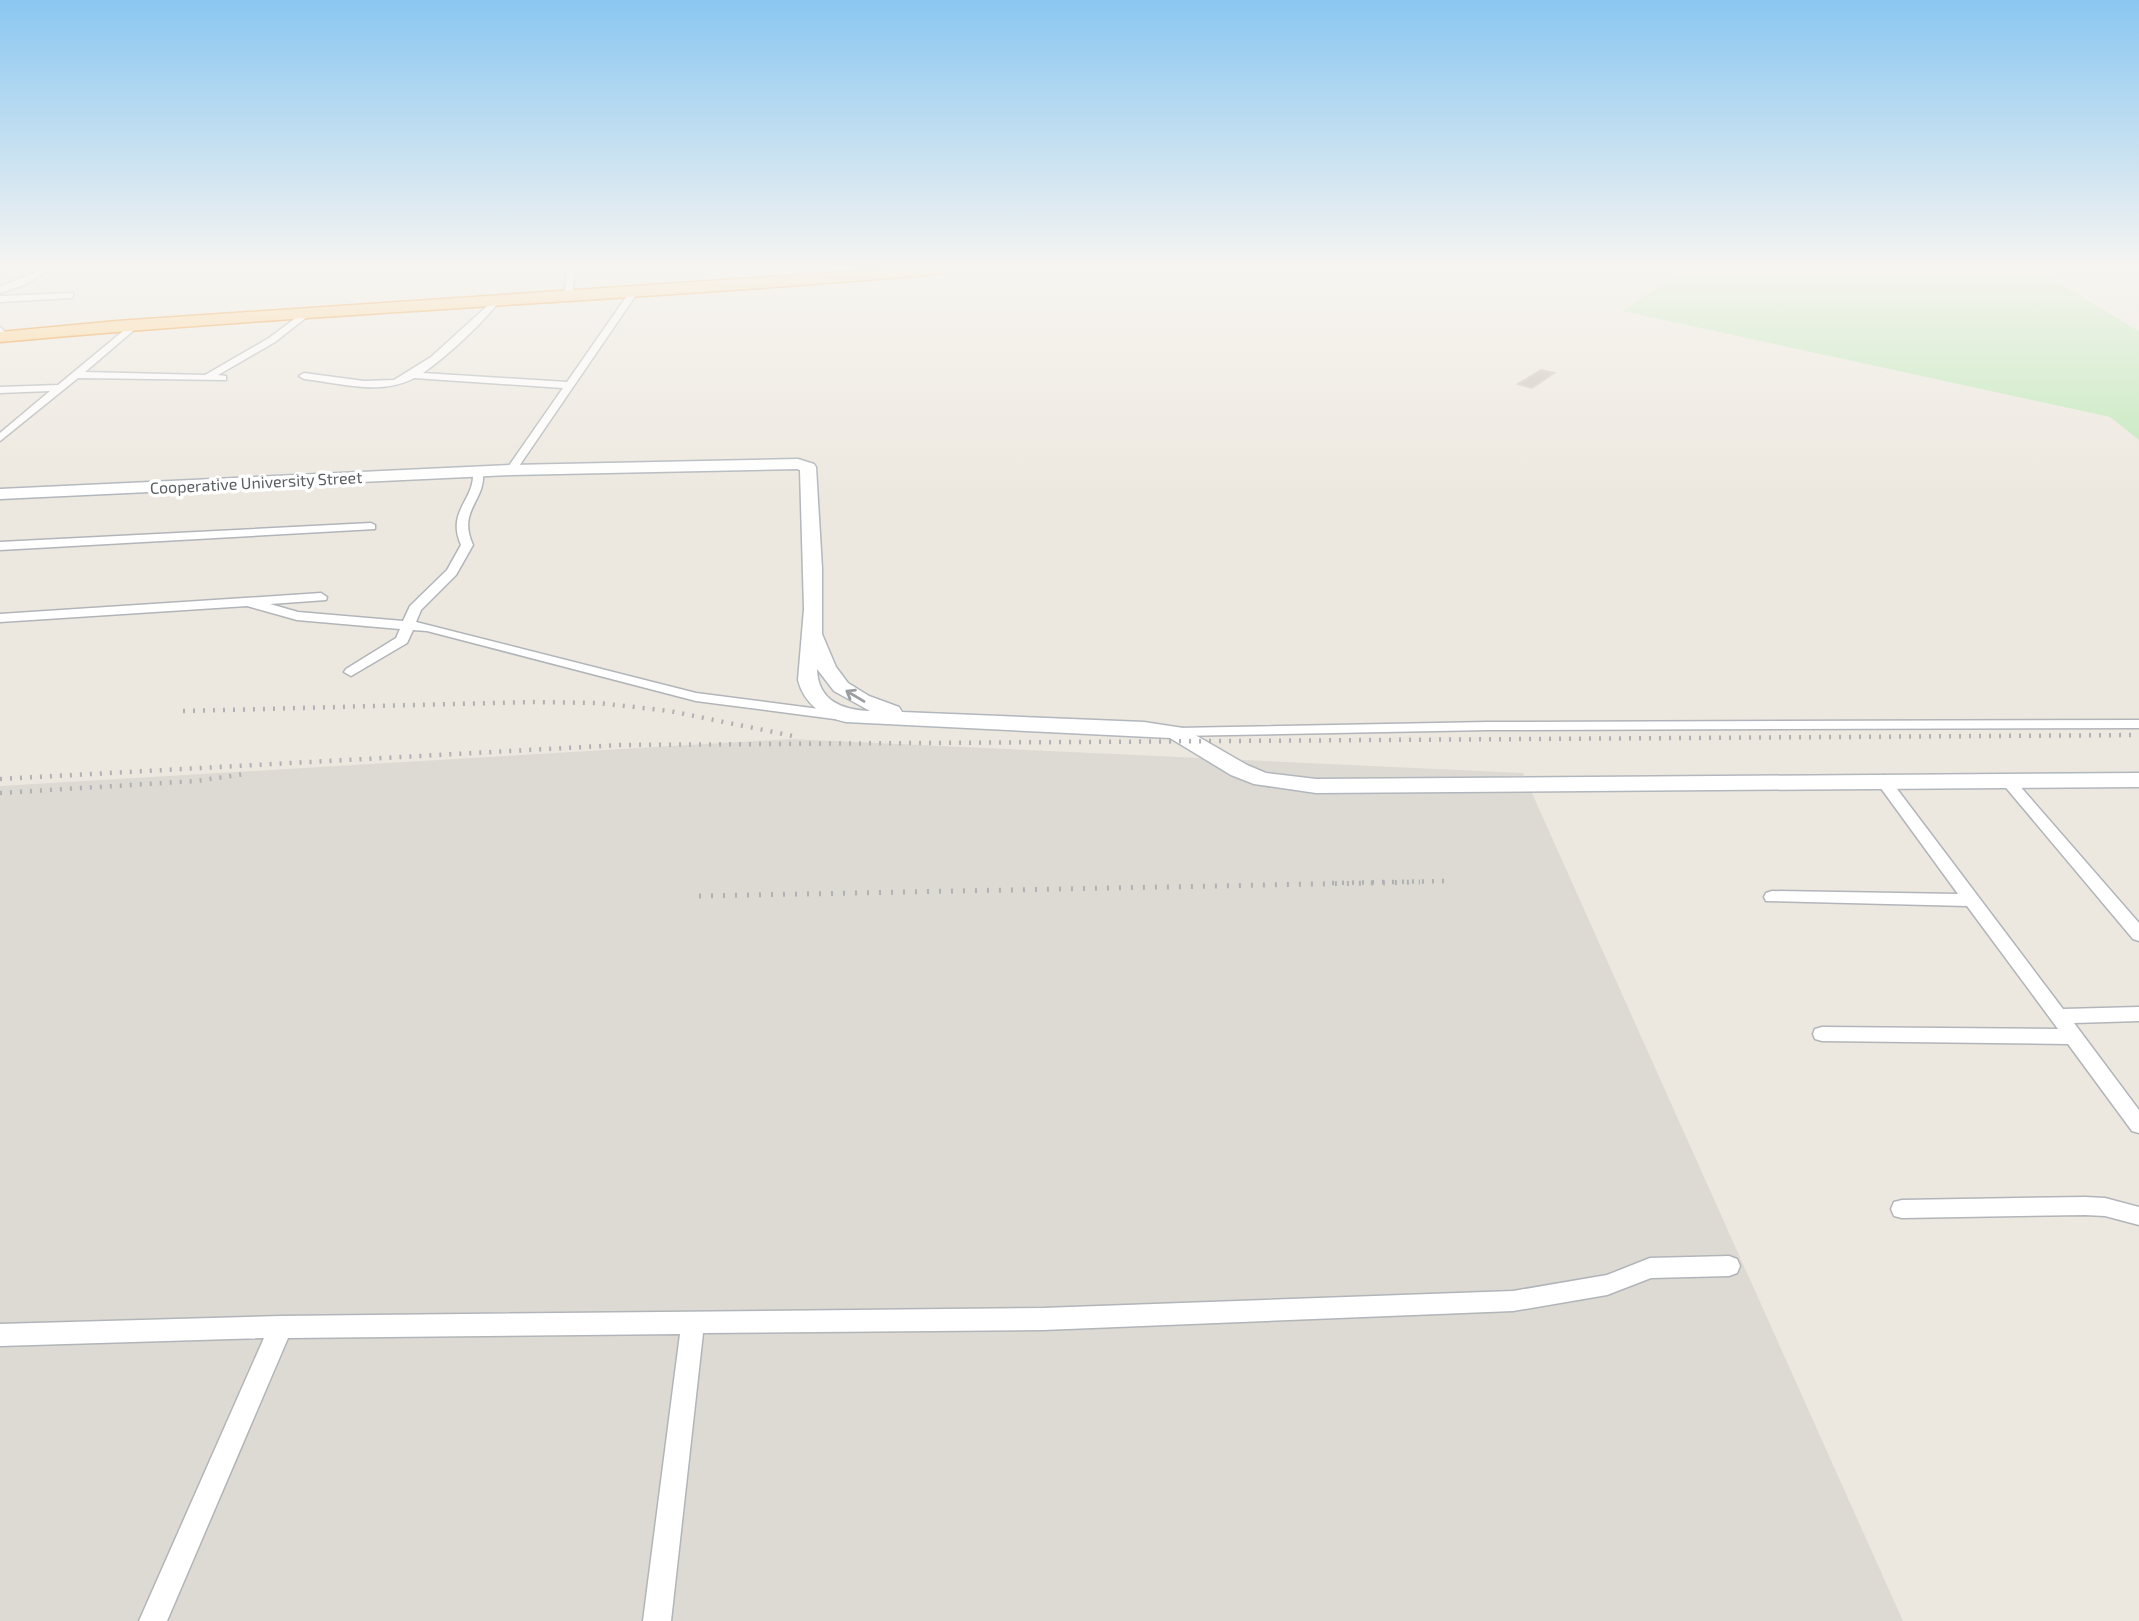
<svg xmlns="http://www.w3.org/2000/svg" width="2139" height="1621" font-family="'Exo 2',sans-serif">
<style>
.industrial{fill:#dddad4}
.green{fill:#bfe8b8}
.building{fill:#c8c3bc;stroke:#d2c9bd;stroke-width:2}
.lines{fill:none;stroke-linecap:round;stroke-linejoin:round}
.street-casing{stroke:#b1b5b9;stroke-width:3}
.secondary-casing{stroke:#b1b7bc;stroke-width:3}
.highway-casing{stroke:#ec8000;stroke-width:3}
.street{fill:#fff;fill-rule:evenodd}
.secondary{fill:#fff;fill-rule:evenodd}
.highway{fill:#ffce84;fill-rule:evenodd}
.rail-far1{stroke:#b0b1b2;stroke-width:4.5;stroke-dasharray:2 8;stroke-linecap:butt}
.rail{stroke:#b0b1b2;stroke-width:5;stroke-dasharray:2 10;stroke-linecap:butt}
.oneway{stroke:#9b9ea1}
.labels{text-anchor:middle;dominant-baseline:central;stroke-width:7;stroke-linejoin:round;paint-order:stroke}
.far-street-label{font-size:16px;fill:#585e62;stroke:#fff}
</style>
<rect width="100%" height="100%" fill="#ede8df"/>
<!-- industrial -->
<polygon class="industrial" points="791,739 1523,773 1903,1621 0,1621 0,786"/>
<!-- green -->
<polygon class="green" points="1684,269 2035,269 2139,331 2139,440 2110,417 1623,311"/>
<!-- building -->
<polygon class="building" points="1541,370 1554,373 1532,388 1518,384"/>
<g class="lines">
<!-- street casing -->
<g class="street-casing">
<g id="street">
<polygon points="42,269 52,269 24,285 0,293 0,287"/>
<polygon points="564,269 572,269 575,273 572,295 568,298 564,295 567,273"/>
<path d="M 631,290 L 638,292 L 515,472 L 506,470 L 563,388 L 414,378 C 381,396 340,383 304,379 L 299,376 L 304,373 L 364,381 L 394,380 L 431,357 L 496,298 L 500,301 C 478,327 451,353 423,373 L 567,382 Z"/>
<polygon points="73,293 73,297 70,298 0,302 0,296"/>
<polygon points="309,308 313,311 312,313 275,342 218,375 226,376 226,380 78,378 0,441 0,433 50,391 0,393 0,387 58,385 134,322 141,324 85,372 205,375 269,338"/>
<polygon points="0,327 5,332 0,335"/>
<path d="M 478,469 L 483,472 C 486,501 457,510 473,545 L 456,575 L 421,610 L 416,622 L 696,693 L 842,712 L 849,716 L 842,720 L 696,701 L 427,631 L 413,630 L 407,643 L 351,676 L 344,672 L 346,669 L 396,638 L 400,629 L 297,620 L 247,606 L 0,622 L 0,614 L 321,593 L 327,597 L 326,600 L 270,604 L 298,612 L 403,621 L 410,606 L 447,570 L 461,545 C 446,510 475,501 473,472 Z"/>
<polygon points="371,523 375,525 375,529 0,550 0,542"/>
<polygon points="2139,720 2139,728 1488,730 1176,736 1169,732 1176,728 1488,722"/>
<polygon points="1883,775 1888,777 2063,1009 2139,1007 2139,1021 2074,1023 2139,1110 2139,1133 2132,1131 2068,1044 1822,1041 1815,1039 1813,1034 1815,1029 1822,1027 2058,1029 1967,906 1766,901 1764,897 1766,893 1772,891 1958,894 1875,780"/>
<polygon points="2007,775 2012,777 2139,923 2139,941 2133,939 2002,783 1999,780 2002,777"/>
<polygon points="2085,1197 2105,1198 2139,1207 2139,1225 2105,1216 2085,1215 1902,1218 1894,1216 1891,1209 1894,1202 1902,1200"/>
<polygon points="1729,1256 1737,1259 1740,1266 1737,1273 1729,1276 1651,1278 1607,1295 1513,1311 1043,1330 703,1333 671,1621 643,1621 680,1334 288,1338 167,1621 139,1621 264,1338 0,1346 0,1324 281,1316 1043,1308 1513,1291 1607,1275 1650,1258"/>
</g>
</g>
<!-- secondary casing -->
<g class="secondary-casing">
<path id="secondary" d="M 798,459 L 814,464 L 816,467 L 822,568 L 822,634 L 836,667 L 848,683 L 869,696 L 899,707 L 902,712 L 1144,722 L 1183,728 L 1247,765 L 1266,773 L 1316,779 L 2139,773 L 2139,787 L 1316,793 L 1254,784 L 1231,775 L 1170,738 L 846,722 C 823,717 804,704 798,680 L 804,609 L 800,470 L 797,469 L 511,475 L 0,499 L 0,489 L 511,465 ZM 817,669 L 834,691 L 870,711 C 842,710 818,701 817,669 Z"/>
</g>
<!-- highway casing -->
<g class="highway-casing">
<path id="highway" d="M 886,269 L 948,269 L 940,274 C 627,301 313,313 0,342 L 0,332 L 117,321 Z"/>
</g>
<!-- street -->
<use href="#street" class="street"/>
<!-- secondary -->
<use href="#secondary" class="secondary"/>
<!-- highway -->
<use href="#highway" class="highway"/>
<!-- rail-far1 -->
<g class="rail-far1">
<polyline points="183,711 532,702 598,703 670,711 793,736"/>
<polyline points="0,779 620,745 2139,735"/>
<polyline points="0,793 196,781 245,774"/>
<polyline points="1332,883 1446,881"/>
</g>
<!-- rail -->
<polyline class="rail" points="699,896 1420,882"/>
</g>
<!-- one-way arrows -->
<defs><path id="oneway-shaft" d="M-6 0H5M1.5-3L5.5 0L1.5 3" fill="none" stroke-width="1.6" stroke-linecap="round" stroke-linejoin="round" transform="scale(1.75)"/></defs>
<use class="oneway" href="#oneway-shaft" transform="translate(855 696) rotate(-149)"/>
<!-- sky -->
<linearGradient id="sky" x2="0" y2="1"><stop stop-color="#8ac7f1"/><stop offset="0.54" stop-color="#f7f5f1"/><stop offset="1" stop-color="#f7f5f1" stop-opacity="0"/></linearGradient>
<rect width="2139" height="496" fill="url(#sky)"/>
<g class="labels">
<!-- far-street labels -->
<g class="far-street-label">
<text transform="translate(256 482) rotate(-3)">Cooperative University Street</text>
</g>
</g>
</svg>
